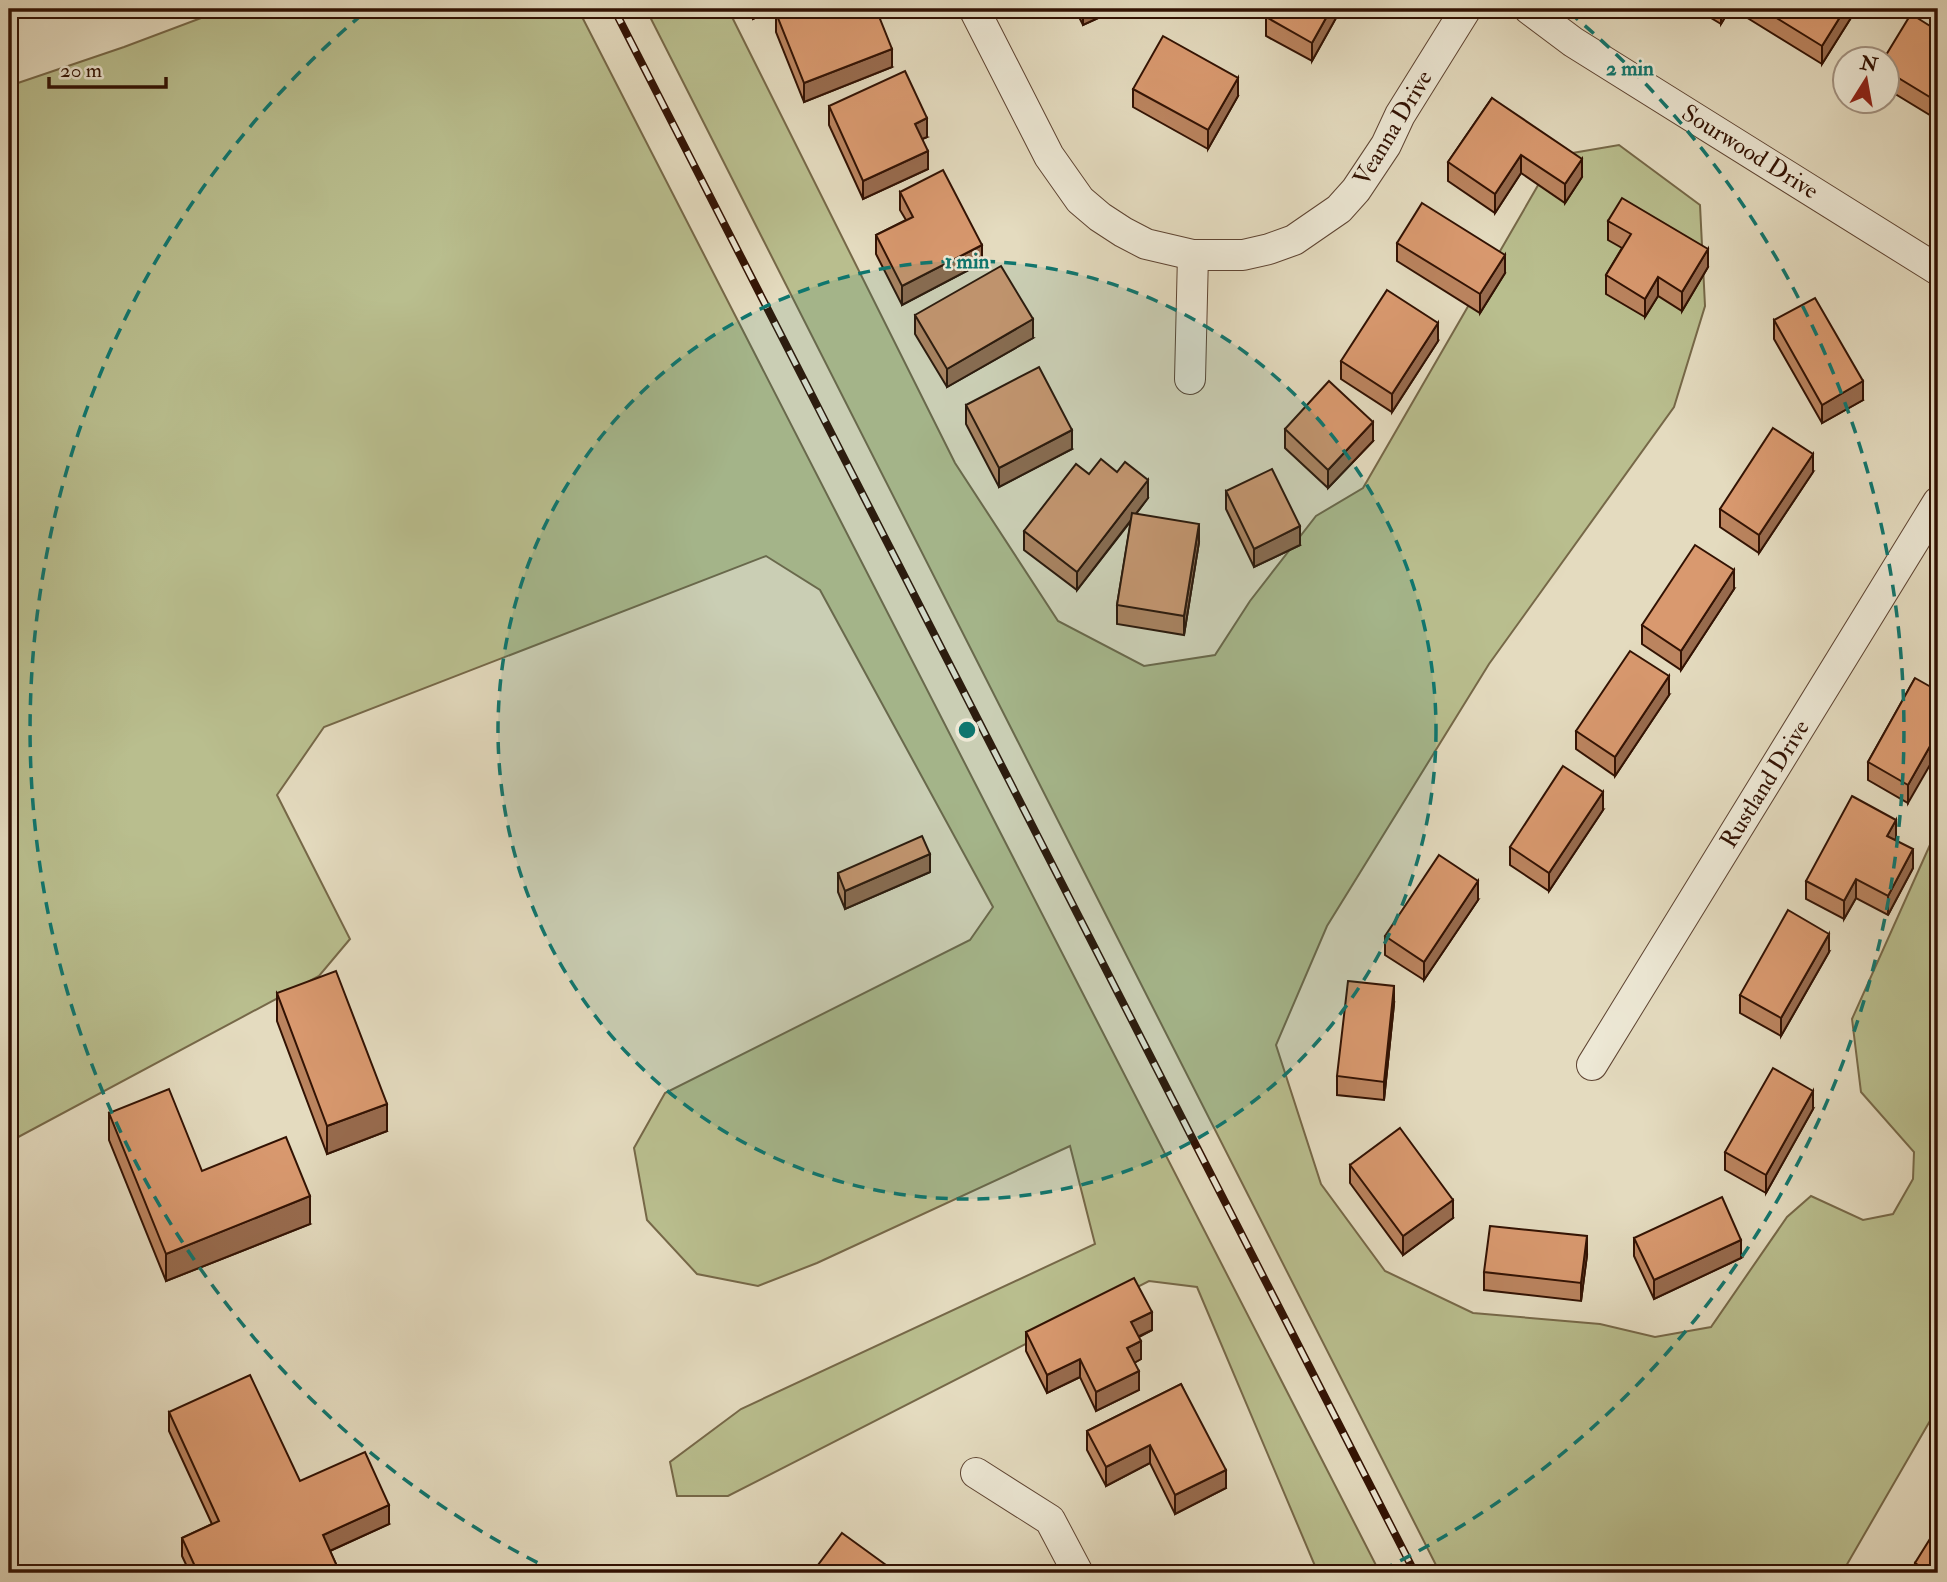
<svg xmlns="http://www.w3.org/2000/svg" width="1947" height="1582" font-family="'IM FELL Double Pica',serif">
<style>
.green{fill:#b9be8e;stroke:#766848;stroke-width:2}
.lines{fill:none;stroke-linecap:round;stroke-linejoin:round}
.minor-casing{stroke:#5e4432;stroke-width:32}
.minor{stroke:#ede8d5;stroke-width:30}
.rail-casing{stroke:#321203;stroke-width:8}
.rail{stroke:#ede8d5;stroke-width:5;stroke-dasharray:16;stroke-linecap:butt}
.wall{fill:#bb845f;stroke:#321203;stroke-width:2}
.shaded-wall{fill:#986b4e;stroke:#321203;stroke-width:2}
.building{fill:#d9996f;stroke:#321203;stroke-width:2}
.ring{fill:none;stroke:#0f766e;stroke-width:3.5;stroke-dasharray:12 9}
.labels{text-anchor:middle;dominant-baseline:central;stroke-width:5;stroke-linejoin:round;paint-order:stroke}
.street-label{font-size:24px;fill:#321203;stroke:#ede8d5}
.centre{fill:#0f766e;stroke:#ede8d5;stroke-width:3.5}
.ring-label{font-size:21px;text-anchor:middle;font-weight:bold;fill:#0f766e;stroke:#ede8d5;stroke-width:5;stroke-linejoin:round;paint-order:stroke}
</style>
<rect width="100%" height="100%" fill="#e4dbbf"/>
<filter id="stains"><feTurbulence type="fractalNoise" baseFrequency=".00286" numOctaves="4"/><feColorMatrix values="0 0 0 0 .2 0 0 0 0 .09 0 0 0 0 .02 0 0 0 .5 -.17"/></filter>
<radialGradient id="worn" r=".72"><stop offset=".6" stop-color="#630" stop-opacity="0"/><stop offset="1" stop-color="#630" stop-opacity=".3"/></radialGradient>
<!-- green -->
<g class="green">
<polygon points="225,9 578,9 1380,1573 1318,1573 1197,1287 1149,1281 728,1496 677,1496 670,1462 741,1409 1095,1244 1070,1146 817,1263 758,1286 697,1274 647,1220 634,1148 665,1093 970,940 993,907 820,590 766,556 324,727 277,795 350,939 319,976 9,1142 9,86 124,47"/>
<polygon points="646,9 728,9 955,463 1058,621 1144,666 1215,655 1250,601 1316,516 1363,488 1555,156 1619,145 1700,205 1705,306 1674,407 1489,664 1327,926 1276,1045 1321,1184 1385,1271 1473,1313 1600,1324 1655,1337 1711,1327 1787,1217 1811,1196 1863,1220 1893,1214 1913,1179 1914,1152 1861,1092 1852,1019 1938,827 1938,1407 1842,1573 1440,1573"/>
</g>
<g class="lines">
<!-- minor casing -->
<g class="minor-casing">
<g id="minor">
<polyline points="974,9 1049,156 1080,200 1100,217 1123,232 1146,244 1193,255 1243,255 1269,249 1294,240 1339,209 1356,190 1386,145 1400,115 1466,9"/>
<polyline points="1529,9 1573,42 1938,270"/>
<polyline points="1190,379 1193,255"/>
<polyline points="1592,1065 1938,502"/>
<polyline points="976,1473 1050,1520 1078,1573"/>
</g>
</g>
<!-- minor -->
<use href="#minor" class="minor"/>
<!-- rail casing -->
<g class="rail-casing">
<polyline id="rail" points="614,9 1415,1573"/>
</g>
<!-- rail -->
<use href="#rail" class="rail"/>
</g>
<!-- wall -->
<g class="wall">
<polygon points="748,9 774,9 753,19"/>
<polygon points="1075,9 1109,9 1109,13 1083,25"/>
<polygon points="1271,9 1341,9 1312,61 1266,36 1266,17"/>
<polygon points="1696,9 1730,9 1721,24"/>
<polygon points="1741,9 1854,9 1854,13 1822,64 1741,14"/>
<polygon points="776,13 892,67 804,102 776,32"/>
<polygon points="1938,31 1938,120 1887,89 1887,60"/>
<polygon points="1133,89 1238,96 1208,149 1133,107"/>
<polygon points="1492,98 1582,177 1565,203 1521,173 1495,213 1448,181 1448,162"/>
<polygon points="829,106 927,137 922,139 928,169 863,199 829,125"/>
<polygon points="900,192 982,263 902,305 876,254 876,235 906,220 900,210"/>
<polygon points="1608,221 1708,267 1682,311 1658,296 1645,317 1606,294 1606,275 1622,248 1608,240"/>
<polygon points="1397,243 1505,273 1480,313 1397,261"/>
<polygon points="915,315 1033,338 947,387 915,334"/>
<polygon points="1774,320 1863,400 1822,423 1774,339"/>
<polygon points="1438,341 1392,412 1341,379 1341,361"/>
<polygon points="966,405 1072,449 999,487 966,424"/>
<polygon points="1285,429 1373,441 1328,488 1285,448"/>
<polygon points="1813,472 1759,553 1720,527 1720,509"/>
<polygon points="1089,474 1148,498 1136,514 1199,542 1184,635 1117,624 1117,605 1131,521 1077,590 1024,550 1024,531"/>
<polygon points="1226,491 1300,545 1254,567 1226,509"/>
<polygon points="1734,589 1681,670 1642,644 1642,625"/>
<polygon points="1915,678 1908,803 1868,780 1868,762"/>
<polygon points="1669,695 1615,776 1576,749 1576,731"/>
<polygon points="1603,810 1549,891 1510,865 1510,847"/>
<polygon points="1896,838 1895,840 1913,868 1888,915 1856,898 1844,919 1806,899 1806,881"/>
<polygon points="930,872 845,909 838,892 838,873"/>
<polygon points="1478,900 1424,980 1385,955 1385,936"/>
<polygon points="1829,952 1781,1036 1740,1013 1740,995"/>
<polygon points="277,993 387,1131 327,1154 277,1021"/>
<polygon points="1394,1004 1384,1100 1337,1095 1337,1076"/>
<polygon points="1813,1109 1766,1193 1725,1170 1725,1152"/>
<polygon points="109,1113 202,1171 310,1224 166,1281 109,1140"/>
<polygon points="1350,1165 1453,1218 1403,1255 1350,1183"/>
<polygon points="1634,1238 1741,1258 1654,1299 1634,1256"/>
<polygon points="1587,1255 1581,1301 1484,1290 1484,1272"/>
<polygon points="1152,1330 1139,1337 1141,1359 1134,1363 1139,1390 1096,1411 1080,1377 1047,1393 1026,1351 1026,1332"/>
<polygon points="1181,1384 1226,1488 1175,1514 1150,1463 1106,1486 1087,1450 1087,1431"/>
<polygon points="169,1412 300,1481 389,1524 330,1551 340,1573 190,1573 182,1556 182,1538 212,1524 169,1431"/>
<polygon points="1915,1563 1938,1573 1915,1573"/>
</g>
<!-- shaded-wall -->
<g class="shaded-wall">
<polygon points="753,9 774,9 753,19"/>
<polygon points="1083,9 1109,9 1109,13 1083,25"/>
<polygon points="1331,9 1341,9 1312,61 1312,43"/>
<polygon points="1721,9 1730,9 1721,24"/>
<polygon points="1845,9 1854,9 1854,13 1822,64 1822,46"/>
<polygon points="892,49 892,67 804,102 804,83"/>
<polygon points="1238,78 1238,96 1208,149 1208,130"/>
<polygon points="927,118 927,137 915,142 915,124"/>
<polygon points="928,151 928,169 863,199 863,181"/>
<polygon points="1521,155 1521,173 1495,213 1495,194"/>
<polygon points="1582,159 1582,177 1565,203 1565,184"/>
<polygon points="982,245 982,263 902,305 902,286"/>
<polygon points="1708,249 1708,267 1682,311 1682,292"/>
<polygon points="1505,255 1505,273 1480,313 1480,294"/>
<polygon points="1658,277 1658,296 1645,317 1645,299"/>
<polygon points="1033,319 1033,338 947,387 947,369"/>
<polygon points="1438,323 1438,341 1392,412 1392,394"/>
<polygon points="1863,381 1863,400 1822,423 1822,405"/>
<polygon points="1373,422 1373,441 1328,488 1328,470"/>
<polygon points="1072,430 1072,449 999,487 999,468"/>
<polygon points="1813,454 1813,472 1759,553 1759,535"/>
<polygon points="1148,480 1148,498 1077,590 1077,572"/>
<polygon points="1199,524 1199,542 1184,635 1184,616"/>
<polygon points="1300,526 1300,545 1254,567 1254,549"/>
<polygon points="1734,570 1734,589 1681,670 1681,651"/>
<polygon points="1669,676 1669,695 1615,776 1615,757"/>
<polygon points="1938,732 1938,751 1908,803 1908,785"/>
<polygon points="1603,792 1603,810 1549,891 1549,873"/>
<polygon points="1896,820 1896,838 1887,854 1887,836"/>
<polygon points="1913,849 1913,868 1888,915 1888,896"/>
<polygon points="930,854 930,872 845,909 845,891"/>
<polygon points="1856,879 1856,898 1844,919 1844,901"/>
<polygon points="1478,881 1478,900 1424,980 1424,962"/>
<polygon points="1829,934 1829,952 1781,1036 1781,1018"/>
<polygon points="1394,986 1394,1004 1384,1100 1384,1082"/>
<polygon points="1813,1091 1813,1109 1766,1193 1766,1175"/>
<polygon points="387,1104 387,1131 327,1154 327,1126"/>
<polygon points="310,1196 310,1224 166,1281 166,1254"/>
<polygon points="1453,1200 1453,1218 1403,1255 1403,1236"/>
<polygon points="1587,1236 1587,1255 1581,1301 1581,1283"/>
<polygon points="1741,1240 1741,1258 1654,1299 1654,1280"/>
<polygon points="1152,1312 1152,1330 1131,1340 1131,1322"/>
<polygon points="1141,1341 1141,1359 1127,1367 1127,1348"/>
<polygon points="1080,1359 1080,1377 1047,1393 1047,1375"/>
<polygon points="1139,1371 1139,1390 1096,1411 1096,1392"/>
<polygon points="1150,1445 1150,1463 1106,1486 1106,1467"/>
<polygon points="1226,1470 1226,1488 1175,1514 1175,1495"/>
<polygon points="389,1505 389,1524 323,1554 323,1535"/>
</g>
<!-- building -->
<g class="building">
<polygon points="788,9 876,9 892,49 804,83 776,13"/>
<polygon points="1271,9 1331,9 1312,43 1266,17"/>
<polygon points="1762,9 1845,9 1822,46"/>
<polygon points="1911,14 1938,31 1938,102 1887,71 1887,60 1883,60"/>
<polygon points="1163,36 1238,78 1208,130 1133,89"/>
<polygon points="905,71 927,118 915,124 928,151 863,181 829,106"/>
<polygon points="1492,98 1582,159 1565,184 1521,155 1495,194 1448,162"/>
<polygon points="943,170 982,245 902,286 876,235 913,217 900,192"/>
<polygon points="1622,198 1708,249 1682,292 1658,277 1645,299 1606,275 1631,234 1608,221"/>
<polygon points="1422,203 1505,255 1480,294 1397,243"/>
<polygon points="1001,266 1033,319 947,369 915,315"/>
<polygon points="1387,290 1438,323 1392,394 1341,361"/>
<polygon points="1815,298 1863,381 1822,405 1774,320"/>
<polygon points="1039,367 1072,430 999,468 966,405"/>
<polygon points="1329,381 1373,422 1328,470 1285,429"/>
<polygon points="1773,428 1813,454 1759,535 1720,509"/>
<polygon points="1101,459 1117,472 1125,462 1148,480 1077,572 1024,531 1076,464 1089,474"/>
<polygon points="1272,469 1300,526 1254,549 1226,491"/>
<polygon points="1132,513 1199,524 1184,616 1117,605"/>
<polygon points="1695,545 1734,570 1681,651 1642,625"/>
<polygon points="1630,651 1669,676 1615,757 1576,731"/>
<polygon points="1915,678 1938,691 1938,732 1908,785 1868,762"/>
<polygon points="1563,766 1603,792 1549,873 1510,847"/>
<polygon points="1852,796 1896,820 1887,836 1913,849 1888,896 1856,879 1844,901 1806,881"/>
<polygon points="922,836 930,854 845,891 838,873"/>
<polygon points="1439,855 1478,881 1424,962 1385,936"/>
<polygon points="1788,910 1829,934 1781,1018 1740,995"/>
<polygon points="336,971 387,1104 327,1126 277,993"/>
<polygon points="1348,981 1394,986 1384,1082 1337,1076"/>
<polygon points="1773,1068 1813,1091 1766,1175 1725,1152"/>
<polygon points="169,1089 202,1171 286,1137 310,1196 166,1254 109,1113"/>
<polygon points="1400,1128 1453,1200 1403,1236 1350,1165"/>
<polygon points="1722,1197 1741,1240 1654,1280 1634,1238"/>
<polygon points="1490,1226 1587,1236 1581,1283 1484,1272"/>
<polygon points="1134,1278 1152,1312 1131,1322 1141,1341 1127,1348 1139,1371 1096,1392 1080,1359 1047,1375 1026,1332"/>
<polygon points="250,1375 300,1481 365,1452 389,1505 323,1535 340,1573 198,1573 182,1538 219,1521 169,1412"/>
<polygon points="1181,1384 1226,1470 1175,1495 1150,1445 1106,1467 1087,1431"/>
<polygon points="1938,1526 1938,1573 1931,1573 1915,1563"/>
<polygon points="842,1533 897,1573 812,1573"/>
</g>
<!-- distance rings -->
<circle cx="967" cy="730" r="469" fill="#0f766e" fill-opacity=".12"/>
<g class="ring">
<circle cx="967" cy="730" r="469"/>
<path d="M556 1572A937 937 0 0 1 365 12M1569 12A937 937 0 0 1 1378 1572"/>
</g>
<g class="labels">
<!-- street labels -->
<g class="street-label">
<text transform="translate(1393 128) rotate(-59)">Veanna Drive</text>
<text transform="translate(1750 152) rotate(32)">Sourwood Drive</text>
<text transform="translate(1765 784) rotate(-58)">Rustland Drive</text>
</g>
</g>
<circle cx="967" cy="730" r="10" class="centre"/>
<g class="ring-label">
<text x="1630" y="75">2 min</text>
<text x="967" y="268">1 min</text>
</g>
<!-- margin -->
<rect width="1947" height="1582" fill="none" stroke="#e4dbbf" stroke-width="35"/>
<rect x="10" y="10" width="1926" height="1561" fill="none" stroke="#321203" stroke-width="3.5"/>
<rect x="18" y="18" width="1912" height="1547" fill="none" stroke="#321203" stroke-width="2"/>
<!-- north arrow -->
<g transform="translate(1866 80) rotate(11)"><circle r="33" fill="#ede8d5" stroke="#a29281" stroke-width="2"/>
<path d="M0-5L12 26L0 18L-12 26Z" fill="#8f2418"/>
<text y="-10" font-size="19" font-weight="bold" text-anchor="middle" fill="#321203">N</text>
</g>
<!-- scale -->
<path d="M49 77v10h117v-10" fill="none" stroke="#321203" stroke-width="3.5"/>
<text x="60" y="77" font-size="21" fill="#321203" stroke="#ede8d5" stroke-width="5" paint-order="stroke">20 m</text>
<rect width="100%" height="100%" filter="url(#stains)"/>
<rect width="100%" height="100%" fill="url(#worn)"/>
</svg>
